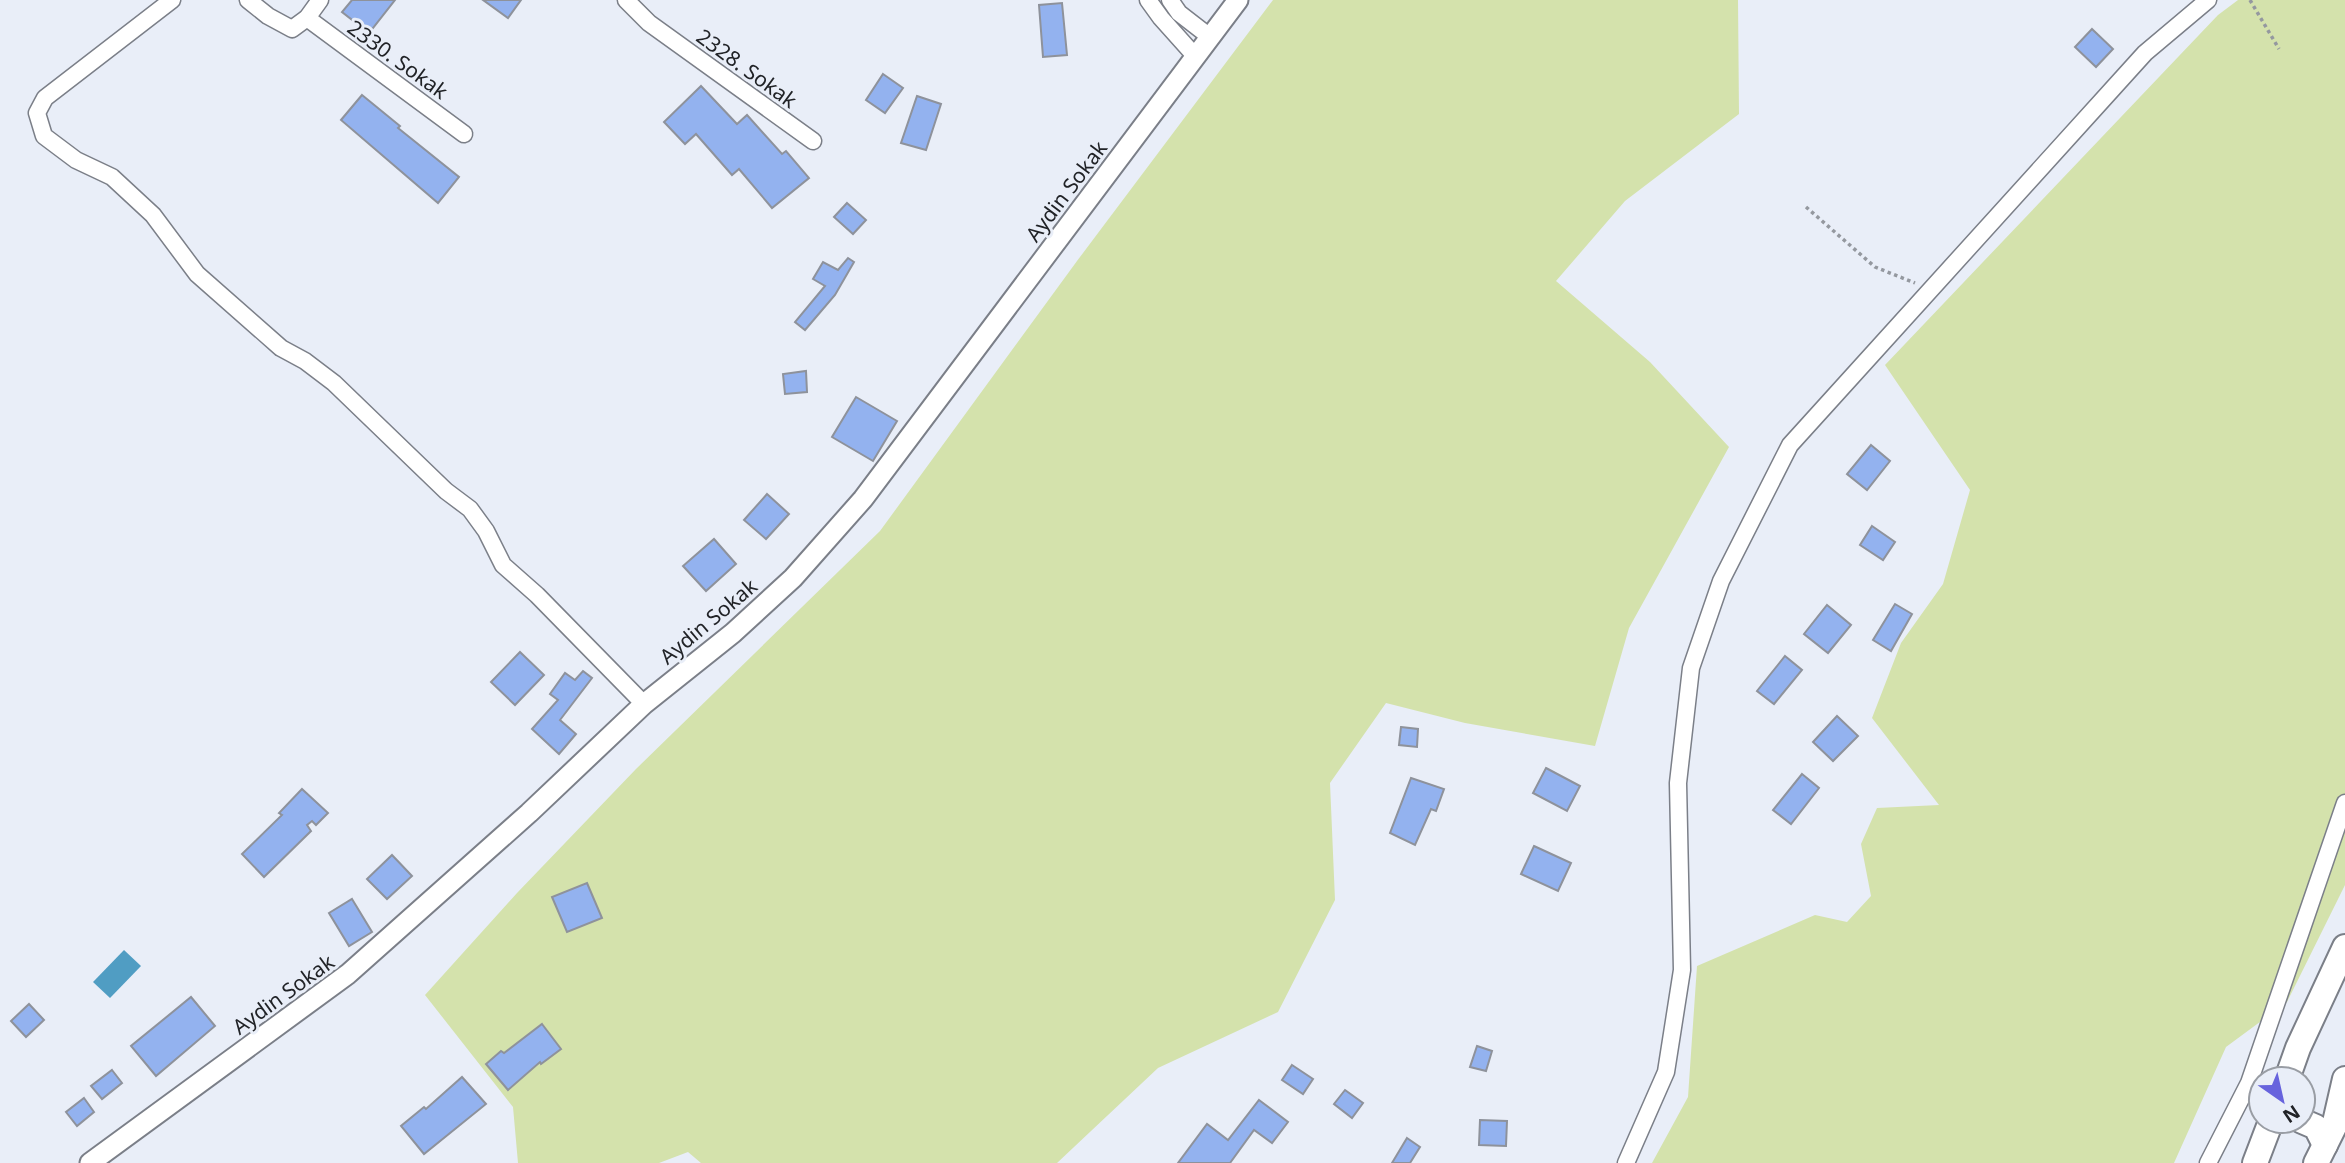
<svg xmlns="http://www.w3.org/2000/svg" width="2345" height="1163" font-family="'Noto Sans',sans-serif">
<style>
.green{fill:#d4e2ac}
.water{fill:#509dc3}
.building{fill:#93b2ef;stroke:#8e929b;stroke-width:2}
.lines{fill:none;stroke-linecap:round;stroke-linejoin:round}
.minor-casing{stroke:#7b7f88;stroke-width:19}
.tertiary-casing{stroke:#7b7f88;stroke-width:23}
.primary-casing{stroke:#7b7f88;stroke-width:28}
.path{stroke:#94989f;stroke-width:3.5;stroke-dasharray:3.5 3.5;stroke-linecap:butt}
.minor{stroke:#fff;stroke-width:16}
.tertiary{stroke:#fff;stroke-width:19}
.primary{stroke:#fff;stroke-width:24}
.labels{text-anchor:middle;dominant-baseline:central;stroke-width:6;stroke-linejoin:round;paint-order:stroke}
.street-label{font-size:21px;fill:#212327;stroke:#e9eef8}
</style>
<rect width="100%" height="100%" fill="#e9eef8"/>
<!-- green -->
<g class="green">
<polygon points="1273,0 1738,0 1739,114 1625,201 1556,281 1650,362 1729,447 1629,628 1595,746 1465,723 1386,703 1330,783 1335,900 1278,1012 1158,1068 1057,1163 701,1163 688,1152 659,1163 518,1163 513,1107 425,995 517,893 636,769 880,531 1077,261"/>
<polygon points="2238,0 2345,0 2345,885 2287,1002 2226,1047 2174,1163 1652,1163 1688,1097 1697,966 1815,915 1847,922 1871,896 1861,844 1877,808 1939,805 1872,718 1901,643 1943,584 1970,490 1885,365 2218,15"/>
</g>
<!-- water -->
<polygon class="water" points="124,950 141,966 110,998 93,982"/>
<!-- building -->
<g class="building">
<polygon points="352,0 395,0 369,33 342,12"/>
<polygon points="483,0 521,0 508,18"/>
<polygon points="1062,3 1067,55 1043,57 1039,5"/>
<polygon points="2092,29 2113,49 2096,67 2075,47"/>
<polygon points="883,74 903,88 885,113 866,100"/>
<polygon points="701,86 737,124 747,115 782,154 786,151 809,178 772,208 739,169 732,175 696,134 685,144 664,122"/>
<polygon points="362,95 400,126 398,128 459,177 438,203 341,120"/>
<polygon points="917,96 941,104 926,150 901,143"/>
<polygon points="847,203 866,220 853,234 834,217"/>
<polygon points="848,258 854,262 835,295 805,330 795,322 825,286 813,279 823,262 838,270"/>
<polygon points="806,371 807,392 785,394 783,374"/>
<polygon points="856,397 897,421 873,461 832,437"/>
<polygon points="1871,445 1890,461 1867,490 1847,474"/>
<polygon points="767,494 789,514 766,539 744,520"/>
<polygon points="1872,526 1895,542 1883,560 1860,545"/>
<polygon points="714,539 736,564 706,591 683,566"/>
<polygon points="1895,604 1912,614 1891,651 1873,640"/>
<polygon points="1827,605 1851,625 1828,653 1804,634"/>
<polygon points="520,652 544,675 515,705 491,682"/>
<polygon points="1785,656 1802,670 1774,704 1757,691"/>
<polygon points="583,671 592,678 560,720 576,734 559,754 532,729 558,700 550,694 565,673 575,680"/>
<polygon points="1837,716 1858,736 1833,761 1813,742"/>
<polygon points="1401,727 1418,729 1417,747 1399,745"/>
<polygon points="1546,768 1580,786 1567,811 1533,793"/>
<polygon points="1802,774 1819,788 1791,824 1773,810"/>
<polygon points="1411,778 1444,789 1436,811 1431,809 1415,845 1390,833"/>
<polygon points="302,789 328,813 316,825 312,821 307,825 311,831 264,877 242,854 282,815 279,813"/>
<polygon points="1534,846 1571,863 1558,891 1521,874"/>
<polygon points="392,855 412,876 387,899 367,879"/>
<polygon points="587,883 602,918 567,932 552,897"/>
<polygon points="352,899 372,932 349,946 329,913"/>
<polygon points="191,997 215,1026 156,1076 131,1046"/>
<polygon points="29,1004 44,1020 26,1037 11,1021"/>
<polygon points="542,1024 561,1049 541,1064 540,1062 508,1090 486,1064 501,1051 504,1053"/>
<polygon points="1477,1046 1492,1051 1486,1071 1470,1067"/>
<polygon points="1292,1065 1313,1079 1303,1094 1282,1080"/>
<polygon points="112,1070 122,1083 102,1099 91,1086"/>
<polygon points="462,1077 486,1104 424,1154 401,1126 424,1107 426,1109"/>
<polygon points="1345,1090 1363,1103 1352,1118 1334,1104"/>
<polygon points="84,1098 94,1112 77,1126 66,1112"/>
<polygon points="1259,1100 1288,1122 1272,1143 1254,1130 1230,1163 1178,1163 1207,1124 1228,1140"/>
<polygon points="1480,1120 1507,1121 1506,1146 1479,1145"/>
<polygon points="1407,1138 1420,1147 1410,1163 1392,1163"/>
</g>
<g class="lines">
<!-- minor casing -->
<g class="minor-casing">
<g id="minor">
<polyline points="172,0 45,98 37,113 44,136 76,160 112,177 153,215 197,274 281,348 305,361 334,383 446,491 470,509 486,531 503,565 537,595 644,704"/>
<polyline points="248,0 268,16 292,29 307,18 320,0"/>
<polyline points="626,0 649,23 813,141"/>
<polyline points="1148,0 1161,18 1195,56"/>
<polyline points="1170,0 1179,13 1210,37"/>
<polyline points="307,18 464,134"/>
<polyline points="1626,1163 1666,1072 1682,970 1678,783 1691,668 1721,581 1790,445 2145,53 2208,0"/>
<polyline points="2208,1163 2249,1083 2345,803"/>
</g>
</g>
<!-- tertiary casing -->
<g class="tertiary-casing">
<polyline id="tertiary" points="90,1163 348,974 529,813 644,704 733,633 793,578 863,499 1238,0"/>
</g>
<!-- primary casing -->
<g class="primary-casing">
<g id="primary">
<polyline points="2287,1079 2298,1048 2345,947"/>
<polyline points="2302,1121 2316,1127 2325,1145"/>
<polyline points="2255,1163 2271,1121"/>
<polyline points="2316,1163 2334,1127 2345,1079"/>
</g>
</g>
<!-- path -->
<g class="path">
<polyline points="2250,0 2279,49"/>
<polyline points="1806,207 1875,267 1915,283"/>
</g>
<!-- minor -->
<use href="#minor" class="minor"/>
<!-- tertiary -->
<use href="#tertiary" class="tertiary"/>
<!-- primary -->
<use href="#primary" class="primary"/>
</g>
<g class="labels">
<!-- street labels -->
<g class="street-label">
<text transform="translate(398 59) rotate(36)">2330. Sokak</text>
<text transform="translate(747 68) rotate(36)">2328. Sokak</text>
<text transform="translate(1066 191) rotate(-53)">Aydin Sokak</text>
<text transform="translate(708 621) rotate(-40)">Aydin Sokak</text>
<text transform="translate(283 994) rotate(-36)">Aydin Sokak</text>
</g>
</g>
<!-- north arrow -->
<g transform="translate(2282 1100) rotate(146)"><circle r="33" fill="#e9eef8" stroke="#999da4" stroke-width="2"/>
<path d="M0-5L12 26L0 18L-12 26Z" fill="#6763dd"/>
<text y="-10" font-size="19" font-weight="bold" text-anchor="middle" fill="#212327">N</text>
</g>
</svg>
